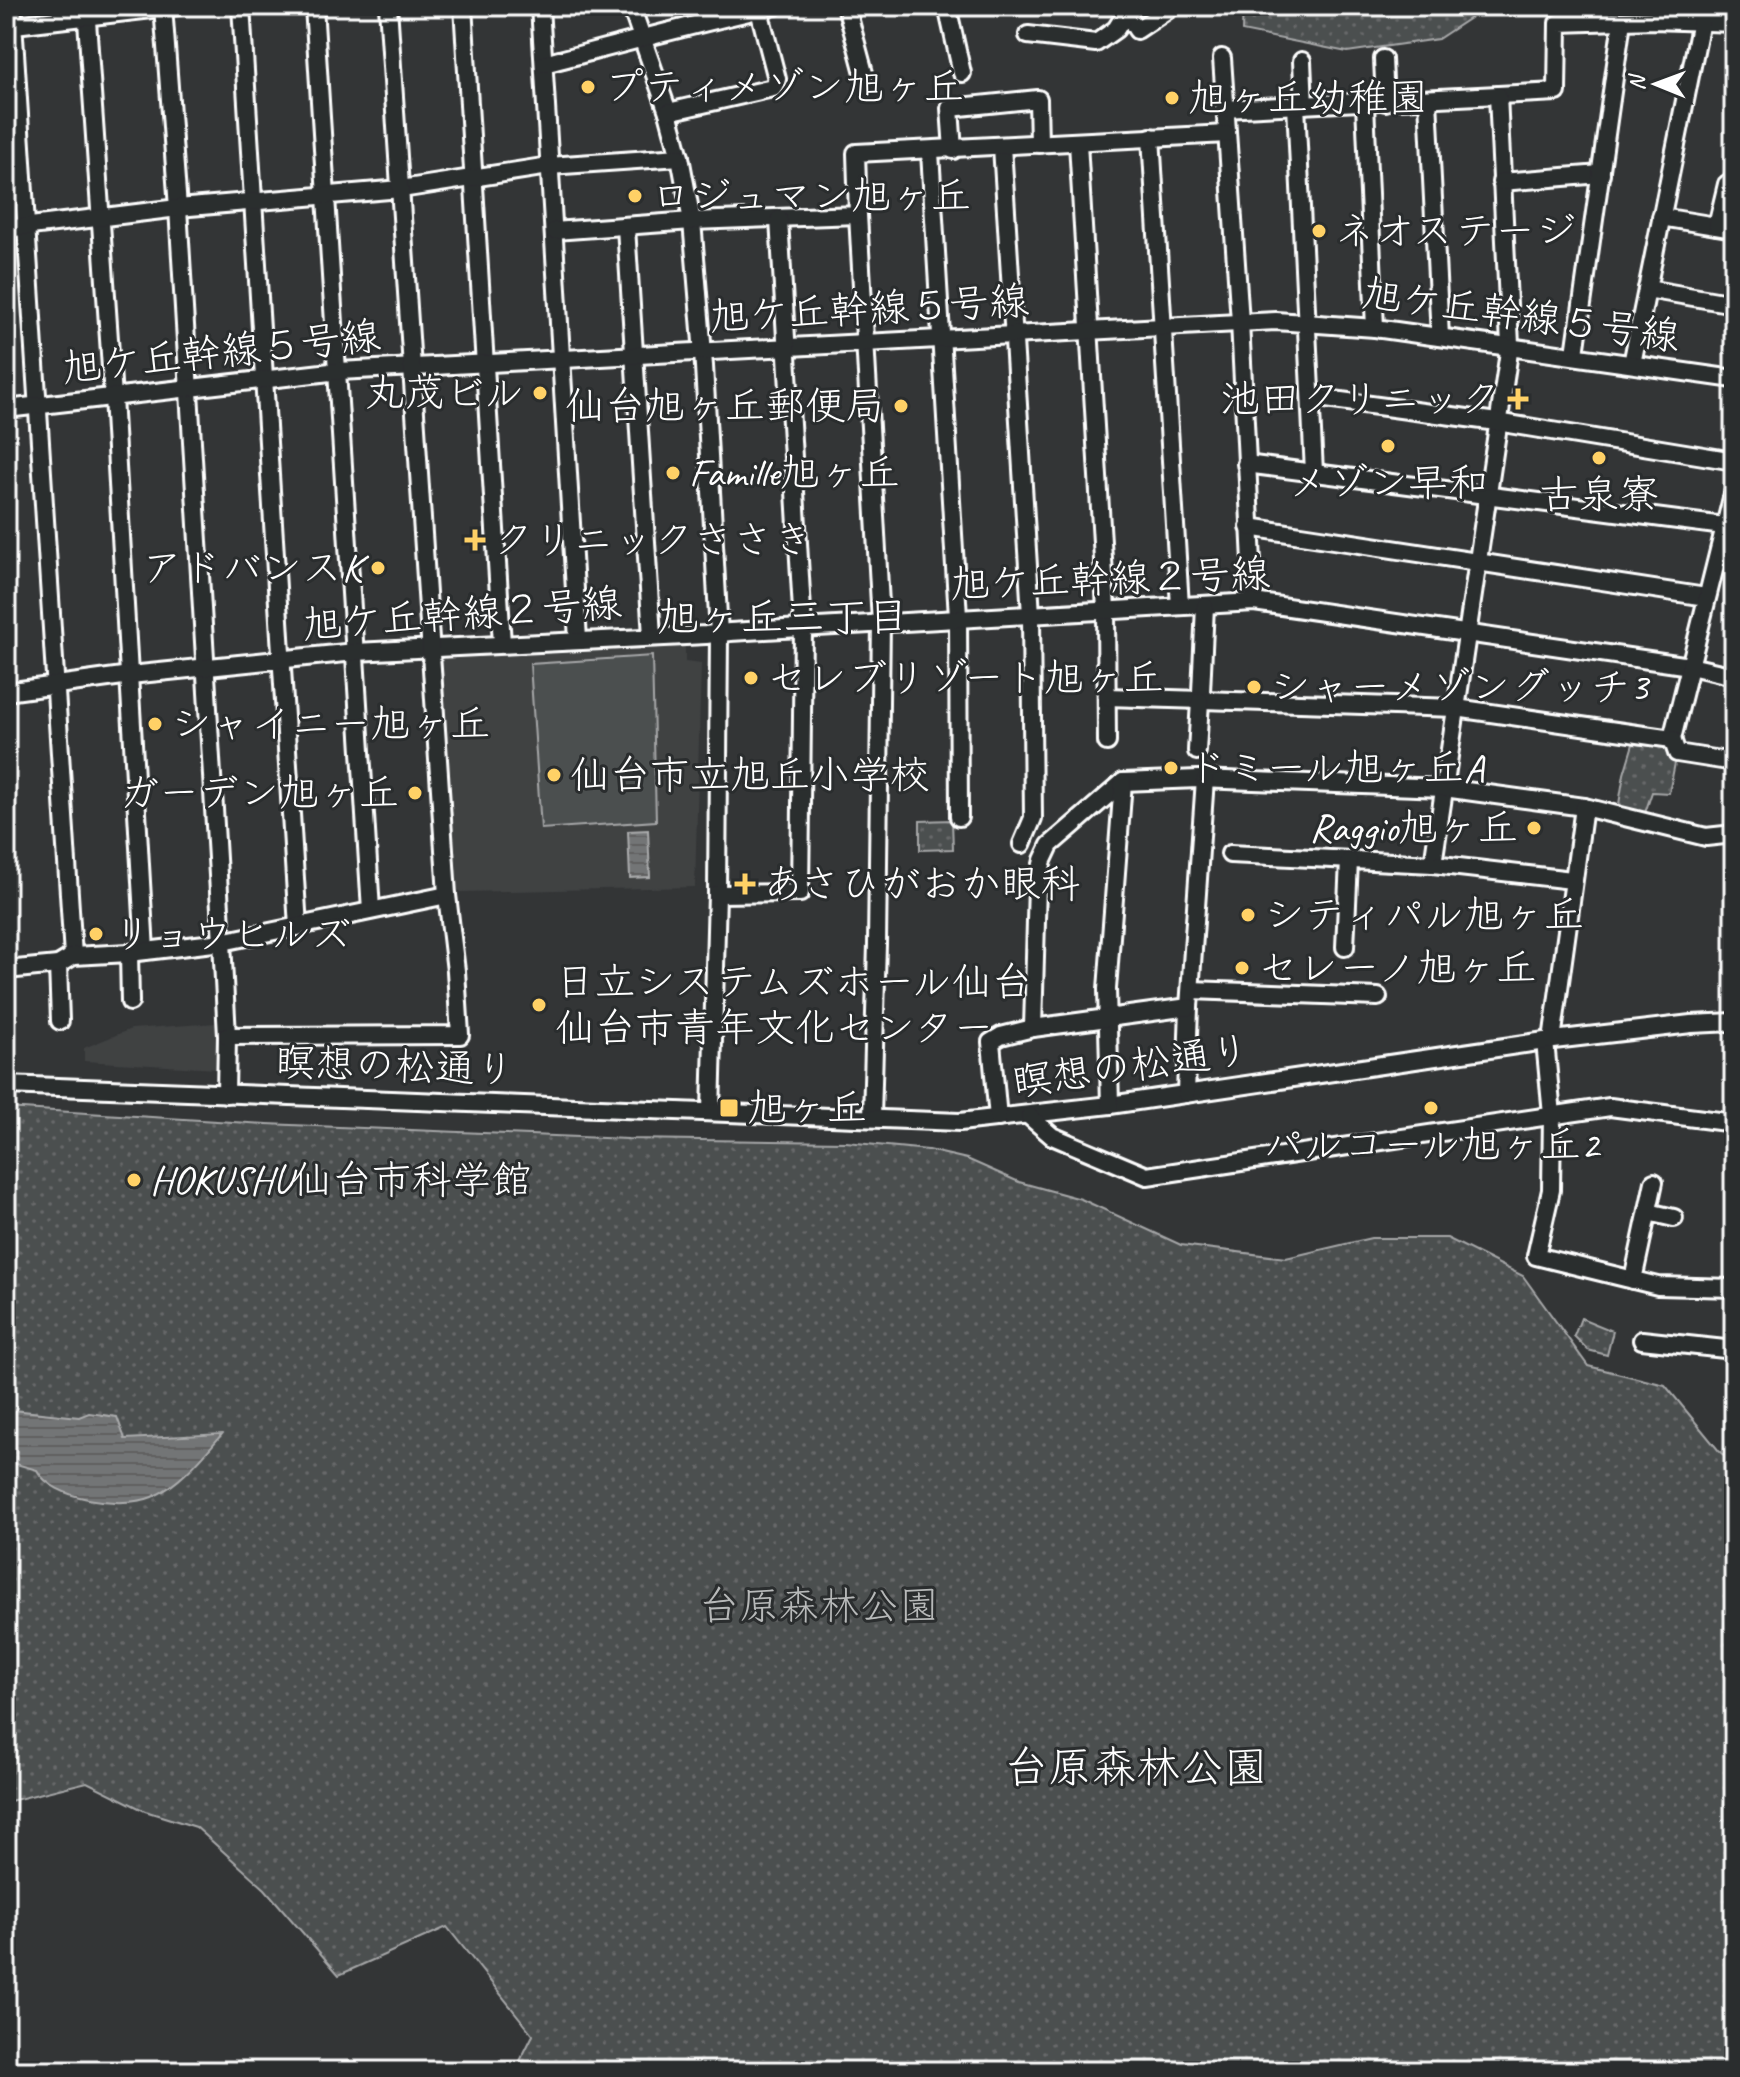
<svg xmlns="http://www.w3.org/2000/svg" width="1740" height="2077" font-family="Caveat,'Klee One',sans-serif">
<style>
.built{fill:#404243}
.grass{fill:#4c4f50;stroke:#a6a7a8;stroke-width:2}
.park{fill:url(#park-dots);stroke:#a6a7a8;stroke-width:2}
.water{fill:url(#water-rules);stroke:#abacad;stroke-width:2}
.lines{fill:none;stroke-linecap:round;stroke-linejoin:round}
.minor-casing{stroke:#fff;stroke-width:22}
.minor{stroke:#2a2d2e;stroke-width:16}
.poi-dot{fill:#ffd166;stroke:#2a2d2e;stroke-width:3}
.labels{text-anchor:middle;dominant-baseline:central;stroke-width:6;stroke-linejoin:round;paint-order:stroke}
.poi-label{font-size:40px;fill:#fff;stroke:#2a2d2e;text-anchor:start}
.street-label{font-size:40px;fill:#fff;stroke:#2a2d2e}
.park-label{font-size:40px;fill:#b7b9b9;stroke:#2a2d2e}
.neighbourhood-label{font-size:42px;fill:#fff;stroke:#2a2d2e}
.quarter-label{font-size:44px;fill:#fff;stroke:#2a2d2e}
</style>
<defs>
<pattern id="park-dots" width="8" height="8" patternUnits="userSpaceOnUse" patternTransform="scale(2)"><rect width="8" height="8" fill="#4c4f50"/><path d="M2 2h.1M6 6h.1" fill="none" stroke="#67696a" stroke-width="1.8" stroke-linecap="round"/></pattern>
<pattern id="water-rules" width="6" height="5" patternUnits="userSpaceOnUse" patternTransform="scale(2)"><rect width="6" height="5" fill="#737576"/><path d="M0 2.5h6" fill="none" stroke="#606061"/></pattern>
</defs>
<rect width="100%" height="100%" fill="#333536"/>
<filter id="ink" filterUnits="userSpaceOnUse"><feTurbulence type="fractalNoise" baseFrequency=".0125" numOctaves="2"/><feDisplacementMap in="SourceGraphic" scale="16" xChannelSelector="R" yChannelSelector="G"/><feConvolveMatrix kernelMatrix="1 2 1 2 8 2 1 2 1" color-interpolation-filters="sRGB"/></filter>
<g filter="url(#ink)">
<!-- built -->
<g class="built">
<polygon points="685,645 685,662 701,664 695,887 461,892 452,887 436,662 439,658"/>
<polygon points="217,1023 217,1069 84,1061 84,1048 131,1029"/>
</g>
<!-- grass -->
<polygon class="grass" points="652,656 656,821 541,829 530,664"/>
<!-- park -->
<g class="park">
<polygon points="1243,6 1477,6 1479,12 1438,39 1347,52 1242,31"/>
<polygon points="1633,744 1665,747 1675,763 1669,793 1652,792 1642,822 1617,816 1624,774"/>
<polygon points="952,820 953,849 920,850 920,821"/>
<polygon points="6,1108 267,1124 628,1139 846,1142 928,1150 967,1159 1019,1182 1081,1199 1181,1245 1286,1258 1371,1238 1447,1238 1523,1276 1588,1366 1665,1385 1719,1451 1734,1464 1734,2071 515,2071 533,2035 447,1927 339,1975 265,1889 196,1827 145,1811 87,1782 6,1802"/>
<polygon points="1581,1318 1613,1331 1607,1355 1588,1350 1574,1336"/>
</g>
<!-- water -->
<g class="water">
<polygon points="648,830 650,877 630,878 628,831"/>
<path d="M 8,1404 L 13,1410 L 79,1417 L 89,1413 L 117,1417 L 125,1439 L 222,1434 C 204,1455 179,1486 152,1497 C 123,1509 52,1500 37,1470 L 6,1461 L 6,1406 Z"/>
</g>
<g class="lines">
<!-- minor casing -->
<g class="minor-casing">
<g id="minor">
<polyline points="12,6 73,956"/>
<polyline points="86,6 113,397 145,951"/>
<polyline points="163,6 178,208 222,942 227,1036 226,1094"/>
<polyline points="241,6 298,927"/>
<polyline points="314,6 371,910"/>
<polyline points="463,6 502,644"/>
<polyline points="540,6 578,640"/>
<polyline points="631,6 668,112 680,157 692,221 704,366 719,634 717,894 711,1112"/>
<polyline points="846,6 864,73"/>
<polyline points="947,6 962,73"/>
<polyline points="1122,6 1137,30 1173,6"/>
<polyline points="6,26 178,6"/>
<polyline points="1028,35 1096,43 1116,29 1126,13"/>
<polyline points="1222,58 1240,322 1254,602"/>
<polyline points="1383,59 1385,102"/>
<polyline points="1302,61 1304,105"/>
<path d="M 544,64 C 621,44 697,23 775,6"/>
<polyline points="1498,95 1557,92 1558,23 1654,20 1734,23"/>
<polyline points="1428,100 1440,337"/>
<polyline points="1365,104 1375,328"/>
<polyline points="1296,105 1314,472"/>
<polyline points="1224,109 1498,95 1510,345 1433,864"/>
<polyline points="668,112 773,88 777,79 759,10"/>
<polyline points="1151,137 1180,606"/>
<polyline points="1078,143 1106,609 1107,742"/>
<polyline points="1002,146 1031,615 1033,818 1022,844"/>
<polyline points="953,150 950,108 1038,99 1039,144"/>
<polyline points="930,152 958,617 959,817"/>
<polyline points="1501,182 1601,174"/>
<polyline points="858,215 881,622 877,944 872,1117"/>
<polyline points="1661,217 1734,229"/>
<polyline points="1717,226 1727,184 1734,185"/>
<polyline points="626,227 652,636"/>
<polyline points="6,229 178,208 401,189 549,166 680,157"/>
<polyline points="554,231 692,221 858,215 856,153 1227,134"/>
<polyline points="1647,289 1734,304"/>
<polyline points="1575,354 1622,21"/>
<polyline points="1632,364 1701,21"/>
<polyline points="1311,397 1497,422 1734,461"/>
<polyline points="6,409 339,371 1276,321 1375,328 1734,379"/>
<polyline points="1246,464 1724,526"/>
<polyline points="1249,527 1706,597"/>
<polyline points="6,692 130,675 355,652 706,635 730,632 1254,602 1690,666 1734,676"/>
<polyline points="1201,692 1205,606"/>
<polyline points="1107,697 1456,708 1672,739 1734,490"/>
<polyline points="1672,739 1677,753 1734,762"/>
<polyline points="1197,751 1200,701"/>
<polyline points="1230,854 1433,864 1572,880"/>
<polyline points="717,894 800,893 803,628 779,219"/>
<polyline points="1345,947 1349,861"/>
<polyline points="129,953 130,1002"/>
<polyline points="58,965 60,1021"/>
<polyline points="6,970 58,965 73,956 129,953 222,942 447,895"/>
<polyline points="1191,990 1378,997"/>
<polyline points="1033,1028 1037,885 1043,860 1050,845 1123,782 1198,779 1444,788 1584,807 1706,837 1734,834"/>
<polyline points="227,1036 460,1035 456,971 447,895 388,6"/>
<polyline points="1552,1040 1584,807"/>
<polyline points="1545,1041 1552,1115 1551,1190 1536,1256 1658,1286 1734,1288"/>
<polyline points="6,1085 960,1122 1110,1105 1545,1041 1691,1024 1734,1022"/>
<polyline points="1186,1094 1189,1007 1205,779"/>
<polyline points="1110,1105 1107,989 1123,782"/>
<polyline points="1029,1116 1052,1136 1147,1176 1610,1107 1734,1123"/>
<polyline points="998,1118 991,1042 1001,1036 1033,1028 1189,1007"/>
<polyline points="1648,1212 1674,1218"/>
<polyline points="1633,1280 1654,1182"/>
<polyline points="1642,1340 1734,1350"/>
</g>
</g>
<!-- minor -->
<use href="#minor" class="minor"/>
</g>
</g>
<!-- markers -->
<g class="poi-dot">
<circle cx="588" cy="87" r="8"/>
<circle cx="1172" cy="98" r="8"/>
<circle cx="635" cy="196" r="8"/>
<circle cx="1319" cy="231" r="8"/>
<circle cx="540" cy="393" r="8"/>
<path d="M1514 387h8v8h8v8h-8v8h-8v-8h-8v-8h8z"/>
<circle cx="901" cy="406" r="8"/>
<circle cx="1388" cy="446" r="8"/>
<circle cx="1599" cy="458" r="8"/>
<circle cx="673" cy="473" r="8"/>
<path d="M471 528h8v8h8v8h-8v8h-8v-8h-8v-8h8z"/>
<circle cx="378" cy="568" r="8"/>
<circle cx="751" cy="678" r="8"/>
<circle cx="1254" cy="687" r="8"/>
<circle cx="155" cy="724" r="8"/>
<circle cx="1171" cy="768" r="8"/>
<circle cx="554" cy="775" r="8"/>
<circle cx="415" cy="793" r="8"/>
<circle cx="1534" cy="828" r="8"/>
<path d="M741 872h8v8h8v8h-8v8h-8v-8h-8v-8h8z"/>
<circle cx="1248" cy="915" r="8"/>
<circle cx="96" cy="934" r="8"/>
<circle cx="1242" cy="968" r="8"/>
<circle cx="539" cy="1005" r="8"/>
<rect x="719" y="1098" width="20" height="20" rx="4"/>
<circle cx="1431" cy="1108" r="8"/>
<circle cx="134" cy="1180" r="8"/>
</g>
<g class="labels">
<!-- poi labels -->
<g class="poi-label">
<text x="604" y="87">プティメゾン旭ヶ丘</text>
<text x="1188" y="98">旭ヶ丘幼稚園</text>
<text x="651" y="196">ロジュマン旭ヶ丘</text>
<text x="1335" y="231">ネオステージ</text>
<text x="524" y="393" text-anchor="end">丸茂ビル</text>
<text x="1500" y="399" text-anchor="end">池田クリニック</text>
<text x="885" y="406" text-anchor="end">仙台旭ヶ丘郵便局</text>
<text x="689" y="473">Famille旭ヶ丘</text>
<text x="1388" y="483" text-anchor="middle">メゾン早和</text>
<text x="1599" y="495" text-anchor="middle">古泉寮</text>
<text x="493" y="540">クリニックささき</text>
<text x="362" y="568" text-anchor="end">アドバンスK</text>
<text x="767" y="678">セレブリゾート旭ヶ丘</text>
<text x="1270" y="687">シャーメゾングッチ3</text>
<text x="171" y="724">シャイニー旭ヶ丘</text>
<text x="1187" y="768">ドミール旭ヶ丘A</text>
<text x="570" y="775">仙台市立旭丘小学校</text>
<text x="399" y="793" text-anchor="end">ガーデン旭ヶ丘</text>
<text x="1518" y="828" text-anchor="end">Raggio旭ヶ丘</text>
<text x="763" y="884">あさひがおか眼科</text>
<text x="1264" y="915">シティパル旭ヶ丘</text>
<text x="112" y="934">リョウヒルズ</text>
<text x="1258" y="968">セレーノ旭ヶ丘</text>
<text x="555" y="982">日立システムズホール仙台<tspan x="555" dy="46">仙台市青年文化センター</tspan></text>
<text x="747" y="1108">旭ヶ丘</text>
<text x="1431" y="1145" text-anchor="middle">パルコール旭ヶ丘2</text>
<text x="150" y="1180">HOKUSHU仙台市科学館</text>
</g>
<!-- street labels -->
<g class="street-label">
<text transform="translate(869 309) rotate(-3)">旭ケ丘幹線５号線</text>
<text transform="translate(1521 315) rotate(8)">旭ケ丘幹線５号線</text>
<text transform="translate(221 352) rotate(-6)">旭ケ丘幹線５号線</text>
<text transform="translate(1110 579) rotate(-2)">旭ケ丘幹線２号線</text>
<text transform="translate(462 614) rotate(-4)">旭ケ丘幹線２号線</text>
<text transform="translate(395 1066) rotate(2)">瞑想の松通り</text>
<text transform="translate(1131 1066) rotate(-8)">瞑想の松通り</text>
</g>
<!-- park labels -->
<g class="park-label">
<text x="819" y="1606">台原森林公園</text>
</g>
<!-- neighbourhood labels -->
<g class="neighbourhood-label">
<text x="783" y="617">旭ヶ丘三丁目</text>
</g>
<!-- quarter labels -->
<g class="quarter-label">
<text x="1136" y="1767">台原森林公園</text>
</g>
</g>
<!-- margin -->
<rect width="1740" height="2077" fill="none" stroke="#2a2d2e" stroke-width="32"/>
<rect x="16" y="16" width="1708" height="2045" fill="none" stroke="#fff" stroke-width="3" filter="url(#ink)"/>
<!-- north arrow -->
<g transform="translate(1656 84) rotate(271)" stroke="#2a2d2e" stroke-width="6" paint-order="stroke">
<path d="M0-6L14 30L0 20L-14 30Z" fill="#ffffff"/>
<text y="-12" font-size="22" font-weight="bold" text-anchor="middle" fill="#ffffff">N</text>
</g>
</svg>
